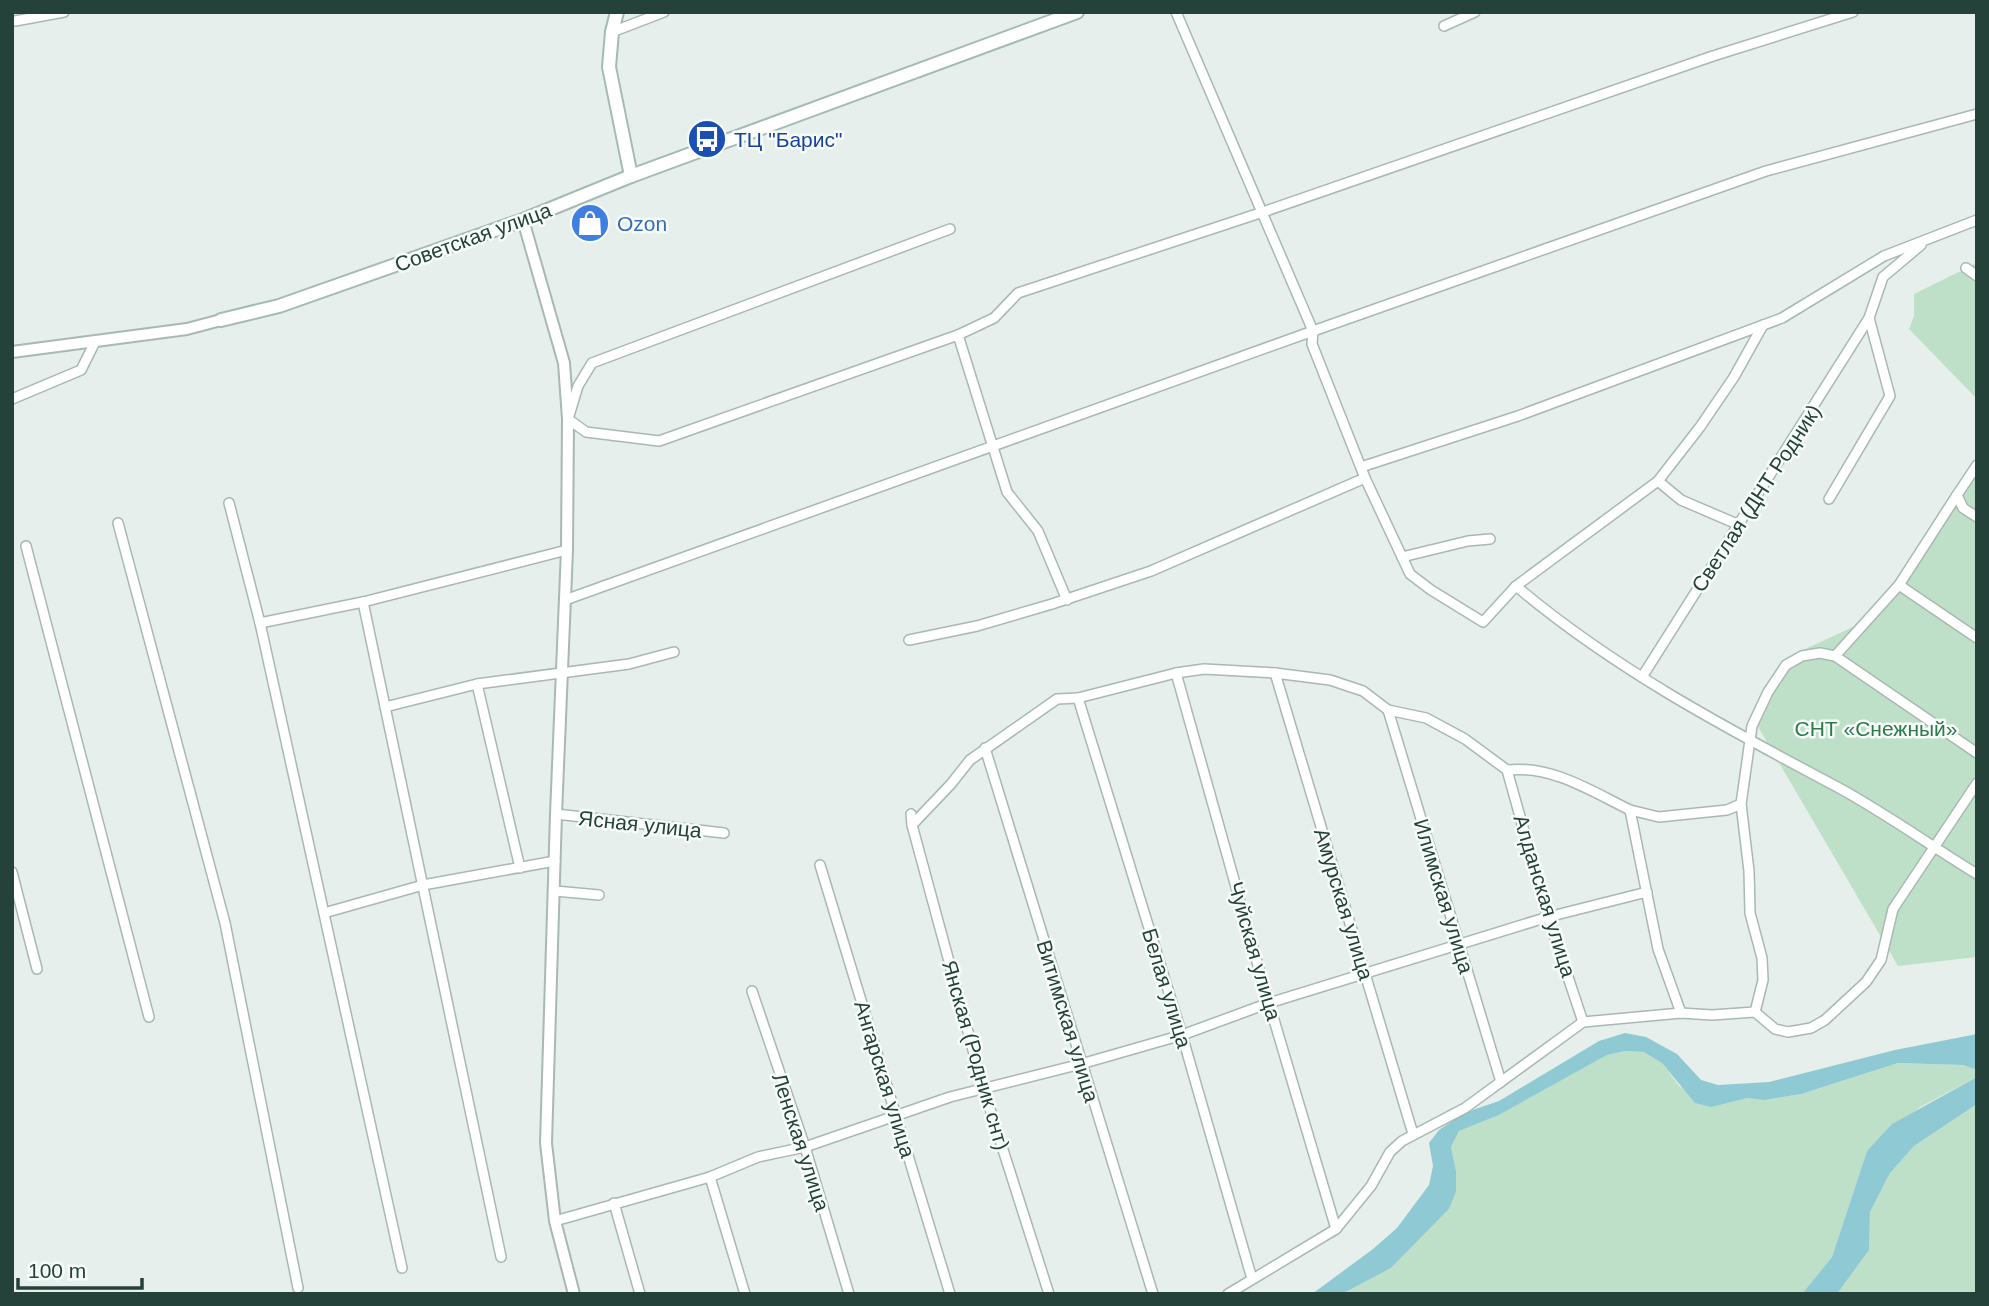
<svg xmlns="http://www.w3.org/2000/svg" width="1989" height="1306" font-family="Arial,sans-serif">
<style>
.green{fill:#bfe0c8}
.water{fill:#8ec9d4}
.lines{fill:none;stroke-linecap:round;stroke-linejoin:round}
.minor-casing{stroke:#a8b8b2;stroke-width:12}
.tertiary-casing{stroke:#a8b8b2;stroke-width:14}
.secondary-casing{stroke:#a4bbb3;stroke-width:16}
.minor{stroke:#fff;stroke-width:9}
.tertiary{stroke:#fff;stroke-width:10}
.secondary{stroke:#fff;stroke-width:12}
.labels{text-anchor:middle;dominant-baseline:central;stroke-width:5;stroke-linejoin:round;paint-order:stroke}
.transit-label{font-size:21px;fill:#164399;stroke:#f7fbf9;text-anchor:start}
.shop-label{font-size:21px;fill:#366cbe;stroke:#f7fbf9;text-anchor:start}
.street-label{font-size:21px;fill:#24423a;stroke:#f7fbf9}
.park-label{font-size:21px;fill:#2d7a4b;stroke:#f7fbf9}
</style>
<rect width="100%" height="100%" fill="#e6efeb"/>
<!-- green -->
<g class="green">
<polygon points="1977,263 1977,399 1909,329 1914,316 1914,294"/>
<polygon points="1977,472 1977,957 1898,966 1754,720 1801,651 1881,614"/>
<polygon points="1625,1051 1642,1052 1662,1063 1680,1087 1730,1101 1747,1098 1764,1100 1801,1094 1898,1063 1963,1065 1977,1070 1977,1077 1920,1107 1867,1151 1832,1257 1802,1294 1342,1294 1391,1268 1449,1209 1456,1192 1456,1171 1451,1147 1459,1131 1499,1115 1607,1055"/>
<polygon points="1977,1104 1977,1294 1837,1294 1869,1250 1870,1212 1890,1173 1914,1146"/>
</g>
<!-- water -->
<g class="water">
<polygon points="1625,1033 1646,1037 1677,1054 1701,1080 1718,1085 1769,1082 1895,1050 1977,1034 1977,1070 1963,1065 1898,1063 1801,1094 1764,1100 1747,1098 1711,1107 1695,1103 1662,1063 1643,1052 1625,1051 1607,1055 1499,1115 1459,1131 1451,1147 1456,1171 1456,1192 1449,1209 1391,1268 1342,1294 1312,1294 1373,1249 1397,1228 1429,1185 1433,1166 1429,1143 1439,1130 1464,1113 1499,1101 1599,1041"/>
<polygon points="1977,1077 1977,1104 1914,1146 1890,1173 1870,1212 1869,1250 1837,1294 1802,1294 1832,1257 1867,1151 1892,1124"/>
</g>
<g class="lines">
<!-- minor casing -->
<g class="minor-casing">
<g id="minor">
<polyline points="1176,12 1313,331 1312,344 1365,478 1410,574 1431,590 1483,622 1516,586 1658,481 1700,427 1734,377 1763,325"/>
<polyline points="15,21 64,12"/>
<polyline points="1444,26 1475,12"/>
<polyline points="612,32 664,12"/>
<polyline points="950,229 592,363 578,386 568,419 586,432 659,441 958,335 994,318 1018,293 1263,212 1713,56 1853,12"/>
<polyline points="1966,268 1977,276"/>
<polyline points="958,335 1007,492 1038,531 1067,600"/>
<polyline points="12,399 81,370 95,342"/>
<polyline points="1977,465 1957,495 1963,508 1977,517"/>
<polyline points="1361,467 1518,416 1782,318 1884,256 1977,220"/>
<polyline points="1658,481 1681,500 1737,524"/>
<polyline points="1829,499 1890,396 1869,318"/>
<polyline points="229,503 260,623 402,1268"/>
<polyline points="118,523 225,923 298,1288"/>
<polyline points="26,546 149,1017"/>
<polyline points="1402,557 1468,541 1490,539"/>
<polyline points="1899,585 1977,638"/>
<path d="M 1516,586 C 1614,669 1728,729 1841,789 C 1888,815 1931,846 1977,874"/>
<polyline points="565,600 1313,331 1766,171 1977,114"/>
<polyline points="363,602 501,1257"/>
<polyline points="260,623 363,602 567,550"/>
<polyline points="909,640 977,626 1052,604 1151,571 1365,478"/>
<polyline points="1835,656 1899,585 1957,495"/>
<polyline points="1176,673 1261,976 1336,1229"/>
<polyline points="1275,673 1413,1134"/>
<polyline points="1642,677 1869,318 1883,277 1921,245"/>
<polyline points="477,684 520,868"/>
<polyline points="1078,698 1182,1035 1252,1279"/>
<polyline points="385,707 477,684 629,664 674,652"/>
<polyline points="1388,710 1501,1082"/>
<polyline points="985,748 1153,1294"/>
<polyline points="1507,770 1548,917 1583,1022"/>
<polyline points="556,814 724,833"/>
<polyline points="911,814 912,825 983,1087 1049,1294"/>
<path d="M 912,825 L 951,784 L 970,760 L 1057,699 L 1078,698 L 1176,673 L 1204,669 L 1275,673 L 1330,680 L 1363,691 L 1388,710 L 1426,718 L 1465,739 L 1507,770 C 1552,765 1591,791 1630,810"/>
<polyline points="820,865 950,1294"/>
<polyline points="12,872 37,969"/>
<polyline points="555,891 599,895"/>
<polyline points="324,913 423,885 555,861"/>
<polyline points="752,991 805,1147 849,1294"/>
<polyline points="1755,1012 1775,1029 1788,1032 1811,1028 1825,1020 1866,982 1881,960 1893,909 1977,783"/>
<polyline points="1681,1013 1658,949 1630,810 1659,817 1727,810 1741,804"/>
<polyline points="710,1177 745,1294"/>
<polyline points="614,1203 640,1294"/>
<polyline points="555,1221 710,1177 758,1157 805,1147 950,1097 1081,1064 1182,1035 1269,1003 1548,917 1647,892"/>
<polyline points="1228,1294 1336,1229 1371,1186 1390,1152 1402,1141 1465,1108 1583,1022 1681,1013 1712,1015 1755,1012 1763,980 1762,958 1750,913 1749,871 1741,804 1752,726 1768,692 1786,665 1802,656 1820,653 1835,656 1977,753"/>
</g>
</g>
<!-- tertiary casing -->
<g class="tertiary-casing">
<g id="tertiary">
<polyline points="523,220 564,363 568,419 567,550 556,814 546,1143 555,1221 574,1294"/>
<polyline points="12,352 187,329 221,320"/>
</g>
</g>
<!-- secondary casing -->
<g class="secondary-casing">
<g id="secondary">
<polyline points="617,12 612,32 609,67 631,176"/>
<polyline points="221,320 279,306 523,220 631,176 1077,12"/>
</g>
</g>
<!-- minor -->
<use href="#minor" class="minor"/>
<!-- tertiary -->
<use href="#tertiary" class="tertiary"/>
<!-- secondary -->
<use href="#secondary" class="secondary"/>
</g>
<!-- icons -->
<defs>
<g id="bus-disc" transform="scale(2.0125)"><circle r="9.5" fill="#1a4fb4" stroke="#f7fbf9"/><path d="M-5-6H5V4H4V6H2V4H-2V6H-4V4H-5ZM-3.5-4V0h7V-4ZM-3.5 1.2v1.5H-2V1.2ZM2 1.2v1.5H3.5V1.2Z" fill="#fff"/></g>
<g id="shop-disc" transform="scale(2.0125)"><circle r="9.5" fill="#3f7fe0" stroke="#f7fbf9"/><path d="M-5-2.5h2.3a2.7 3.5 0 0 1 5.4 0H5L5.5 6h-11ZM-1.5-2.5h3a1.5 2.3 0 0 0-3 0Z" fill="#fff"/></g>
</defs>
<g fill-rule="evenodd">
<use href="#bus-disc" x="707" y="139"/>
<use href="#shop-disc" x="590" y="223"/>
</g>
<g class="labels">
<!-- transit labels -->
<g class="transit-label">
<text x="734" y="139">ТЦ "Барис"</text>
</g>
<!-- shop labels -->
<g class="shop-label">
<text x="617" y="223">Ozon</text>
</g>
<!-- street labels -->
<g class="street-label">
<text transform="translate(473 237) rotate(-20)">Советская улица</text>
<text transform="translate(1756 498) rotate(-57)">Светлая (ДНТ Родник)</text>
<text transform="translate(640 824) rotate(6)">Ясная улица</text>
<text transform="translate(1444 896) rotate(73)">Илимская улица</text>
<text transform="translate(1545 896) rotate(73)">Алданская улица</text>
<text transform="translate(1344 904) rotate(73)">Амурская улица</text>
<text transform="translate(1255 951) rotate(74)">Чуйская улица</text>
<text transform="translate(1167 988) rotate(73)">Белая улица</text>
<text transform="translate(1068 1021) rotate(73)">Витимская улица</text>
<text transform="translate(976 1055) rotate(74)">Янская (Родник снт)</text>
<text transform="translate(885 1079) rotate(73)">Ангарская улица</text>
<text transform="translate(801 1142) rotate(72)">Ленская улица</text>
</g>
<!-- park labels -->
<g class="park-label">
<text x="1876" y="728">СНТ «Снежный»</text>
</g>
</g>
<!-- border -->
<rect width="1989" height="1306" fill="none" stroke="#24423a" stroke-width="28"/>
<!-- scale -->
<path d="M18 1278v10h124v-10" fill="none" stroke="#24423a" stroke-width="3.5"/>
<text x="28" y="1278" font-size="21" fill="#24423a" stroke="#f7fbf9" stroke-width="5" paint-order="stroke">100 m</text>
</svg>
